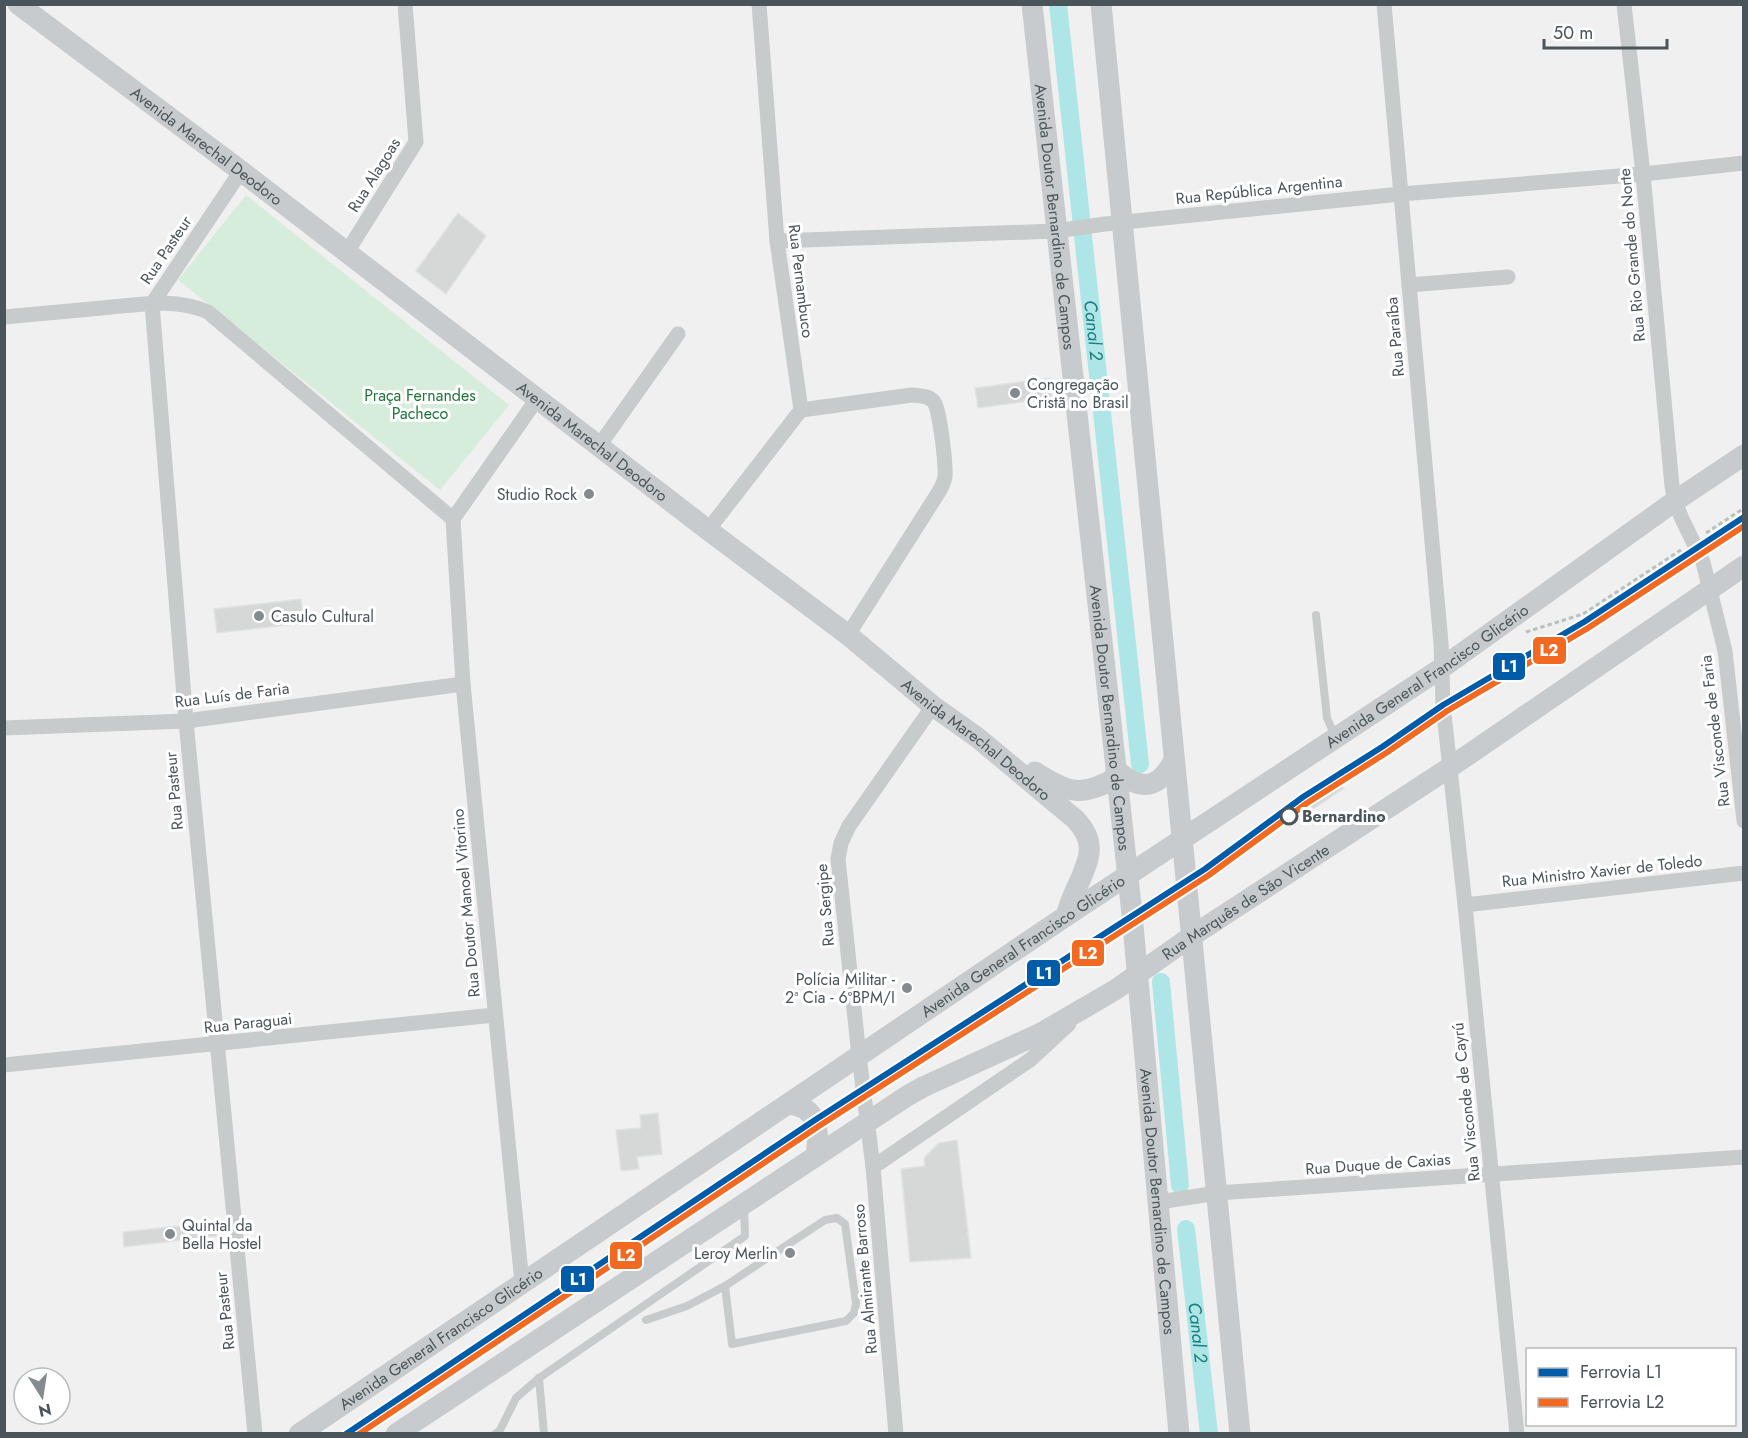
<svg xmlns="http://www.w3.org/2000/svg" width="1748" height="1438" viewBox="0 0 1748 1438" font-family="Jost,sans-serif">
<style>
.green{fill:#d6eddb}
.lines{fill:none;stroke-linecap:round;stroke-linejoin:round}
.canal{stroke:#aee6e7;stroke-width:18}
.building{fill:#d6d8d8;stroke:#e1e2e3;stroke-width:1.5}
.path{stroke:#b8c2bd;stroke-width:3;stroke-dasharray:4.5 3;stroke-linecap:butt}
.lane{stroke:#c8cbcb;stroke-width:8}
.street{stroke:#c8cbcb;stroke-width:15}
.secondary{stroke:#c8cbcd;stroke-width:21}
.rail-1-casing{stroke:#fff;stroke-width:10}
.rail-2-casing{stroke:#fff;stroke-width:10}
.rail-1{stroke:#005ca9;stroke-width:6}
.rail-2{stroke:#f26a21;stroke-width:6}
.poi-dot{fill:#838b8e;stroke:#fff;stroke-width:2}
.stop-dot{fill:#fff;stroke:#49555a;stroke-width:3}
.labels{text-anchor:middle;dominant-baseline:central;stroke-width:6;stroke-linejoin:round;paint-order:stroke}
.street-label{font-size:16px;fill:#49555a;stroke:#fff}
.poi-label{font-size:16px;fill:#49555a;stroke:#fff;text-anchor:start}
.park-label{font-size:16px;fill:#20753b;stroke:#fff}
.stop-label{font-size:16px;font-weight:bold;fill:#49555a;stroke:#fff;text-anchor:start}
.water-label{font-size:18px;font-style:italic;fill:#187e80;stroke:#fff}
.line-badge{stroke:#fff;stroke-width:2}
.badge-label{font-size:16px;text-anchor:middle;font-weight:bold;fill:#fff}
</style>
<rect width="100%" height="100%" fill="#f0f0f0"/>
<polygon class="green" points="246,195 509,405 440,490 178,280"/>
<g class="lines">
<g class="canal">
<path id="s1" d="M1058,4L1140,764"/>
<polyline points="1161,982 1180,1185"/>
<path id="s2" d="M1186,1229L1209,1434"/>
</g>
</g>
<g class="building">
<polygon points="458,213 486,236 446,294 416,271"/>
<polygon points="1050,378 1052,398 978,408 975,388"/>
<polygon points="301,599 304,623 217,633 214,609"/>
<polygon points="1336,778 1344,788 1313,809 1306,800"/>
<polygon points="658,1113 662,1154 637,1157 639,1169 621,1171 616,1130 641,1128 640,1115"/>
<polygon points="957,1140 971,1258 910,1262 901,1169 925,1166 924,1158 939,1143"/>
<polygon points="216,1222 217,1236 124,1247 123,1232"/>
</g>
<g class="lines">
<g class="path">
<polyline points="1706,533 1744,508"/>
<polyline points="1526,632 1583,614 1681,550"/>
</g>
<g class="lane">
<polyline points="1316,615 1327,718 1335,736"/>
<polyline points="646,1320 687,1306 725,1286 825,1220 837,1218 845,1224 856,1303 854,1313 846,1321 732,1344 725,1286"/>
<polyline points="539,1378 544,1434"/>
<polyline points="495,1434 500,1430 516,1398 539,1378 745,1236 744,1206"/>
</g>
<g class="street">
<polyline points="1384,4 1441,643 1443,705 1465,905 1517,1434"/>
<polyline points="1624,4 1643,174 1672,486 1675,501 1682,519 1703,562 1725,651 1744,821"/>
<polyline points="241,171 152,304 186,721 255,1434"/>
<polyline points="777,241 1056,231 1105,224 1401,194 1643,174 1744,163"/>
<polyline points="347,252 416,142 405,4"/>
<polyline points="1409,285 1508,277"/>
<path d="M4,317C37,314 70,311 102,308C137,305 175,297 208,312L453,519L537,399"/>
<path d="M801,410L912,395C920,396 928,395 934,402C940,411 946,465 945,477C944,482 942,486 940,490L848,635"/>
<polyline points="599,446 678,334"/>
<polyline points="453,519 463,684 522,1283"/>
<polyline points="708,530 801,410 777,241 759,4"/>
<polyline points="4,728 186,721 463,684"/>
<polyline points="1465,905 1744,873"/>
<polyline points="4,1065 495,1015"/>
<polyline points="873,1167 1030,1060 1069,1024"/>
<polyline points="1159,1202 1217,1193 1744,1157"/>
<polyline points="896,1434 873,1167 859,1056 838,859 841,843 849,826 933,706"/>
</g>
<g class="secondary">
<path id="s3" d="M18,4L241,171L708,530L848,635L933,706L978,738L1075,819C1098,843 1089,859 1078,885C1073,895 1069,906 1066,916"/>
<path id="s4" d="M1032,4L1132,914L1179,1434"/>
<polyline points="1101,4 1240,1434"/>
<path d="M1116,770C1141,792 1159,789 1174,760"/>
<path d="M1035,772C1068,793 1082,798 1117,777"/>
<path d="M788,1104C818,1106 820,1131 816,1155"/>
<path id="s5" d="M299,1434L1066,916L1443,667L1675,501L1744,455"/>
<path id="s6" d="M396,1434L907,1096L923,1087L1041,1033L1115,990L1192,936L1449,768L1744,566"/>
</g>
<defs>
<polyline id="rail-1" points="346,1434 815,1120 1205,869 1303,797 1382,747 1443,705 1584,622 1744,517"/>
<polyline id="rail-2" points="359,1434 819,1126 1209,875 1307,803 1386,753 1447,711 1588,628 1744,526"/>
</defs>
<use href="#rail-1" class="rail-1-casing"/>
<use href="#rail-2" class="rail-2-casing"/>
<use href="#rail-1" class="rail-1"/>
<use href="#rail-2" class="rail-2"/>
</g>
<g class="poi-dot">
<circle cx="1015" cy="393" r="6"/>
<circle cx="589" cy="494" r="6"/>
<circle cx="259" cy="616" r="6"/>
<circle cx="907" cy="988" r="6"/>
<circle cx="170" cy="1234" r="6"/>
<circle cx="790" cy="1253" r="6"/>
</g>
<circle class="stop-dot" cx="1289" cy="816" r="8"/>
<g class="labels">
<g class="street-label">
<text stroke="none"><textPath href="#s3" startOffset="236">Avenida Marechal Deodoro</textPath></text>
<text transform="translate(374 175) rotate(-58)">Rua Alagoas</text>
<text transform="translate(1259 190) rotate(-6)">Rua República Argentina</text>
<text stroke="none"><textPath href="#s4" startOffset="214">Avenida Doutor Bernardino de Campos</textPath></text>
<text transform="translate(166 250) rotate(-56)">Rua Pasteur</text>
<text transform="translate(1632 255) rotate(-95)">Rua Rio Grande do Norte</text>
<text transform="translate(801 281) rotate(83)">Rua Pernambuco</text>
<text transform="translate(1395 337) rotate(-95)">Rua Paraíba</text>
<text stroke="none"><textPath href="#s3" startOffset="722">Avenida Marechal Deodoro</textPath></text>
<text stroke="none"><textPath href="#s5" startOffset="1359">Avenida General Francisco Glicério</textPath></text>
<text transform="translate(232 695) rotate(-7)">Rua Luís de Faria</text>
<text stroke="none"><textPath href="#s4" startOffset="718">Avenida Doutor Bernardino de Campos</textPath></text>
<text transform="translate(1715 731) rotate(-97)">Rua Visconde de Faria</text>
<text stroke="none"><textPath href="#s3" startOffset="1208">Avenida Marechal Deodoro</textPath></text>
<text transform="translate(174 791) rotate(-95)">Rua Pasteur</text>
<text transform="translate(1602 871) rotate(-6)">Rua Ministro Xavier de Toledo</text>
<text stroke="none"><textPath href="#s6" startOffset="1004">Rua Marquês de São Vicente</textPath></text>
<text transform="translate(466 903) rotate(-95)">Rua Doutor Manoel Vitorino</text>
<text transform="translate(825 905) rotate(-95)">Rua Sergipe</text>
<text stroke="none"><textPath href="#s5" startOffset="873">Avenida General Francisco Glicério</textPath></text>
<text transform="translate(248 1023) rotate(-6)">Rua Paraguai</text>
<text transform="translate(1466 1102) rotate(-96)">Rua Visconde de Cayrú</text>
<text transform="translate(1378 1164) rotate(-4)">Rua Duque de Caxias</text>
<text stroke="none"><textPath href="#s4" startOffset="1204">Avenida Doutor Bernardino de Campos</textPath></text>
<text transform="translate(865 1279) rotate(-95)">Rua Almirante Barroso</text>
<text transform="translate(225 1311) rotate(-96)">Rua Pasteur</text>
<text stroke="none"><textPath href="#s5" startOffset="171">Avenida General Francisco Glicério</textPath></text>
</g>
<g class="poi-label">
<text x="1027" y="384">Congregação<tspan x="1027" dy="18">Cristã no Brasil</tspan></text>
<text x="577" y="494" text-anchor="end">Studio Rock</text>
<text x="271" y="616">Casulo Cultural</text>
<text x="895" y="979" text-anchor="end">Polícia Militar -<tspan x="895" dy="18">2ª Cia - 6ºBPM/I</tspan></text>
<text x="182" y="1225">Quintal da<tspan x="182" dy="18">Bella Hostel</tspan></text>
<text x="778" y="1253" text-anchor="end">Leroy Merlin</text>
</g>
<g class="park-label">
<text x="420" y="395">Praça Fernandes<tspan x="420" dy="18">Pacheco</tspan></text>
</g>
<g class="stop-label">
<text x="1302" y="816">Bernardino</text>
</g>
<g class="water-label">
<text stroke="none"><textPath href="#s1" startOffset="328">Canal 2</textPath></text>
<text stroke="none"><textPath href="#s2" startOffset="104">Canal 2</textPath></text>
</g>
</g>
<g class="line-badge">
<rect x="1532" y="636" width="35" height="29" rx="6" fill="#f26a21"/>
<rect x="1492" y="652" width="34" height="29" rx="6" fill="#005ca9"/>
<rect x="1071" y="939" width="34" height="28" rx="6" fill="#f26a21"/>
<rect x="1026" y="959" width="35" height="28" rx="6" fill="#005ca9"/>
<rect x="609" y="1241" width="34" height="29" rx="6" fill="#f26a21"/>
<rect x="560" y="1265" width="35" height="28" rx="6" fill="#005ca9"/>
</g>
<g class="badge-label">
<text x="1549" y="656">L2</text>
<text x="1509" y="672">L1</text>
<text x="1088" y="959">L2</text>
<text x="1044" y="979">L1</text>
<text x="626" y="1261">L2</text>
<text x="578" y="1285">L1</text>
</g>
<rect width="1748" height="1438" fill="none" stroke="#49555a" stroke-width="12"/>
<rect x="1526" y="1348" width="210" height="78" fill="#ffffff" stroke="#b6bbbd" stroke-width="1.5"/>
<rect x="1538" y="1368" width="30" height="9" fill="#005ca9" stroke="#b6bbbd" stroke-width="1.5"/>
<text x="1580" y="1378" font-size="18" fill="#49555a">Ferrovia L1</text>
<rect x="1538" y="1398" width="30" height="9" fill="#f26a21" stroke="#b6bbbd" stroke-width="1.5"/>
<text x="1580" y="1408" font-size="18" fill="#49555a">Ferrovia L2</text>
<g transform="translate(42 1396) rotate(168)"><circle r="28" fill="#ffffff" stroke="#b6bbbd" stroke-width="1.5"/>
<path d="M0-4.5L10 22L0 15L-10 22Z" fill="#838b8e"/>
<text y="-9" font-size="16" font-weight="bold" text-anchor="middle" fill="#49555a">N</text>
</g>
<path d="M1544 39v9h123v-9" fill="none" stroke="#49555a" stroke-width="3"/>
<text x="1553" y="39" font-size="18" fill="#49555a" stroke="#ffffff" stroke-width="4.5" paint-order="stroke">50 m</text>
</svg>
